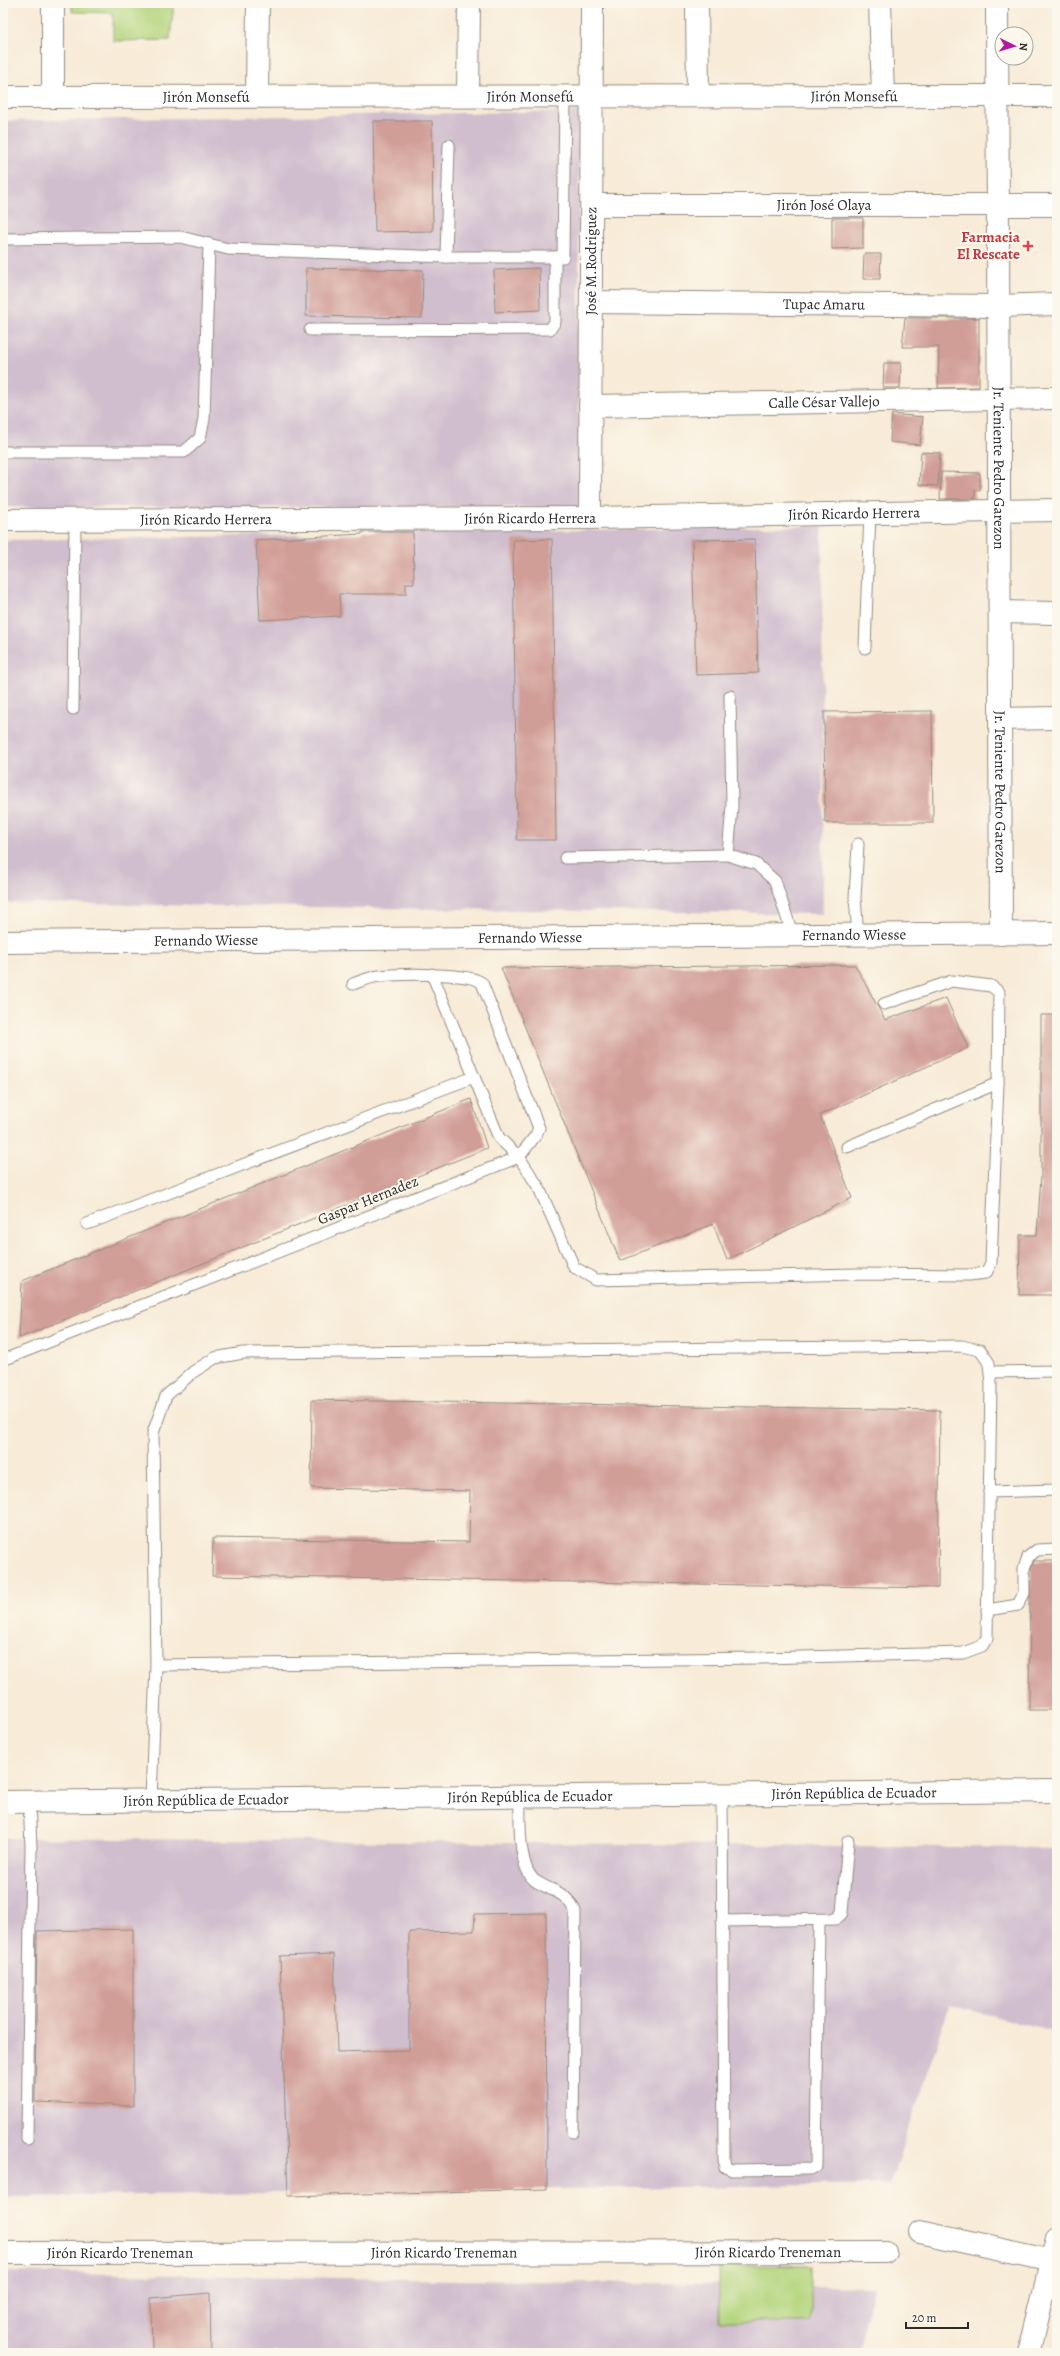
<svg xmlns="http://www.w3.org/2000/svg" width="1060" height="2356" viewBox="0 0 1060 2356" font-family="Alegreya,serif">
<style>
.industrial{fill:#d0bdcd}
.green{fill:#b4d57d;stroke:#708054}
.building{fill:#d19e97}
.lines{fill:none;stroke-linecap:round;stroke-linejoin:round}
.service-casing{stroke:#928b81;stroke-width:13}
.minor-casing{stroke:#928b81;stroke-width:24}
.tertiary-casing{stroke:#928b81;stroke-width:24}
.service{stroke:#fff;stroke-width:11}
.minor{stroke:#fff;stroke-width:22}
.tertiary{stroke:#fff;stroke-width:22}
.health-dot{fill:#e0444e;stroke:#fbf7ec;stroke-width:1.5}
.labels{text-anchor:middle;dominant-baseline:central;stroke-width:4;stroke-linejoin:round;paint-order:stroke}
.street-label{font-size:15px;fill:#2b2b2b;stroke:#fbf7ec}
.health-label{font-size:15px;font-weight:bold;fill:#be3a42;stroke:#fbf7ec;text-anchor:end}
</style>
<rect width="100%" height="100%" fill="#fbf7ec"/>
<filter id="ink" filterUnits="userSpaceOnUse"><feTurbulence type="fractalNoise" baseFrequency=".025" numOctaves="2"/><feDisplacementMap in="SourceGraphic" scale="8" xChannelSelector="R" yChannelSelector="G"/><feConvolveMatrix kernelMatrix="1 2 1 2 8 2 1 2 1" color-interpolation-filters="sRGB"/></filter>
<filter id="wash" filterUnits="userSpaceOnUse"><feTurbulence type="fractalNoise" baseFrequency=".012" numOctaves="4" result="noise"/><feDisplacementMap in="SourceGraphic" scale="16" xChannelSelector="R" yChannelSelector="G"/><feGaussianBlur stdDeviation="0.9" result="paint"/><feColorMatrix in="noise" values="0 0 0 0 0 0 0 0 0 0 0 0 0 0 0 0 0 1.4 0 .05"/><feComposite in="paint" operator="in"/></filter>
<g filter="url(#wash)">
<rect width="100%" height="100%" fill="#f8ebd7"/>
<g class="industrial">
<polygon points="579,111 579,507 3,507 3,121"/>
<polygon points="822,526 823,914 3,903 3,675 6,540"/>
<polygon points="3,1838 1057,1848 1057,2032 950,2005 890,2184 3,2197"/>
<polygon points="3,2272 874,2287 858,2353 3,2353"/>
</g>
<g class="green">
<polygon points="72,3 174,3 170,40 113,41 113,13 72,12"/>
<polygon points="719,2265 811,2266 811,2322 719,2322"/>
</g>
<g id="blocks">
<g class="building">
<polygon points="373,121 432,121 433,231 375,232"/>
<polygon points="832,218 863,218 863,248 832,249"/>
<polygon points="864,254 881,254 880,279 863,279"/>
<polygon points="306,268 423,270 422,318 306,316"/>
<polygon points="539,268 540,310 495,312 494,270"/>
<polygon points="905,318 979,318 979,387 938,388 939,347 902,347"/>
<polygon points="884,363 901,363 900,388 883,388"/>
<polygon points="892,414 923,417 920,445 890,442"/>
<polygon points="921,452 940,453 938,486 919,485"/>
<polygon points="941,472 980,473 980,490 975,490 975,499 940,499"/>
<polygon points="362,532 413,532 414,583 406,583 406,594 339,594 340,616 260,620 256,540 362,534"/>
<polygon points="552,539 556,840 517,840 513,540"/>
<polygon points="755,539 758,673 696,675 692,540"/>
<polygon points="932,711 933,823 825,823 824,712"/>
<polygon points="855,965 885,1020 946,998 968,1048 820,1115 852,1198 727,1260 713,1224 620,1261 501,968"/>
<polygon points="1041,1015 1057,1015 1057,1295 1019,1295 1020,1235 1037,1235 1041,1176"/>
<polygon points="471,1099 487,1148 19,1338 22,1281"/>
<polygon points="312,1400 940,1410 938,1588 212,1576 213,1538 469,1542 470,1491 311,1488"/>
<polygon points="1034,1561 1057,1561 1057,1710 1029,1710 1030,1597 1031,1569"/>
<polygon points="546,1913 547,2189 288,2196 280,1956 334,1954 337,2052 409,2050 409,1932 474,1931 475,1914"/>
<polygon points="133,1929 133,2106 35,2102 37,1931"/>
<polygon points="210,2293 211,2353 152,2353 151,2298"/>
</g>
</g>
</g>
<g filter="url(#ink)">
<use href="#blocks" fill-opacity="0" stroke="#928b81" stroke-width="1"/>
<g class="lines">
<defs>
<g id="service">
<polyline points="3,239 181,237 228,249 446,257 563,257 565,96"/>
<polyline points="446,257 449,145"/>
<polyline points="310,330 550,329 555,322 555,257"/>
<polyline points="3,452 184,452 200,438 204,419 209,244"/>
<polyline points="865,648 870,512"/>
<polyline points="730,696 732,806 728,855 756,864 775,881 793,936"/>
<polyline points="73,709 75,520"/>
<polyline points="565,858 728,855"/>
<polyline points="858,935 855,898 858,844"/>
<polyline points="432,974 499,1138 519,1157 539,1188 574,1267 596,1280 857,1274 969,1275 986,1273 991,1263 998,1083 999,992 991,986 952,981 884,1004"/>
<polyline points="847,1147 998,1083"/>
<polyline points="87,1224 474,1077"/>
<path d="M3,1360L519,1157L536,1135L539,1128L482,983C471,972 397,974 379,976C370,977 361,981 353,984"/>
<polyline points="990,1372 1057,1371"/>
<polyline points="989,1492 1057,1490"/>
<polyline points="987,1610 1018,1605 1024,1593 1024,1568 1028,1557 1037,1550 1057,1549"/>
<polyline points="722,1794 724,2159 725,2167 732,2170 811,2169 816,2166 819,1921"/>
<path d="M520,1797C520,1818 517,1870 537,1882C555,1893 564,1890 575,1911L573,2132"/>
<polyline points="151,1800 156,1665 153,1433 166,1396 193,1372 215,1358 243,1353 961,1346 980,1350 989,1363 991,1384 987,1638 982,1646 963,1653 761,1658 156,1665"/>
<polyline points="722,1921 836,1919 842,1913 848,1841"/>
<polyline points="27,2139 31,1846 29,1802"/>
</g>
<g id="minor">
<polyline points="697,3 698,96"/>
<polyline points="880,3 883,96"/>
<path id="s1" d="M997,3L1001,934"/>
<polyline points="257,96 258,3"/>
<polyline points="468,96 469,3"/>
<path id="s2" d="M3,97L1057,96"/>
<polyline points="53,97 53,3"/>
<path id="s3" d="M592,205H1057"/>
<path id="s4" d="M591,302L998,306L1057,304"/>
<path id="s5" d="M590,406L1057,398"/>
<path id="s6" d="M590,518L592,3"/>
<path id="s7" d="M3,520L590,518L1057,510"/>
<polyline points="1000,612 1057,613"/>
<polyline points="1000,719 1057,718"/>
<path id="s8" d="M3,942L1057,933"/>
<polyline points="920,2232 1052,2261"/>
<path id="s9" d="M3,2253L885,2252"/>
<polyline points="1029,2353 1057,2238"/>
</g>
<g id="tertiary">
<path id="s10" d="M3,1802L1057,1791"/>
</g>
</defs>
<use href="#service" class="service-casing"/>
<use href="#minor" class="minor-casing"/>
<use href="#tertiary" class="tertiary-casing"/>
<use href="#service" class="service"/>
<use href="#minor" class="minor"/>
<use href="#tertiary" class="tertiary"/>
</g>
</g>
<path class="health-dot" d="M1026 240h4v4h4v4h-4v4h-4v-4h-4v-4h4z"/>
<g class="labels">
<g class="street-label">
<text stroke="none"><textPath href="#s2" startOffset="527">Jirón Monsefú</textPath></text>
<text stroke="none"><textPath href="#s2" startOffset="851">Jirón Monsefú</textPath></text>
<text stroke="none"><textPath href="#s2" startOffset="203">Jirón Monsefú</textPath></text>
<text stroke="none"><textPath href="#s3" startOffset="232">Jirón José Olaya</textPath></text>
<text stroke="none"><textPath href="#s6" startOffset="257">José M.Rodriguez</textPath></text>
<text stroke="none"><textPath href="#s4" startOffset="233">Tupac Amaru</textPath></text>
<text stroke="none"><textPath href="#s5" startOffset="234">Calle César Vallejo</textPath></text>
<text stroke="none"><textPath href="#s1" startOffset="465">Jr. Teniente Pedro Garezon</textPath></text>
<text stroke="none"><textPath href="#s7" startOffset="851">Jirón Ricardo Herrera</textPath></text>
<text stroke="none"><textPath href="#s7" startOffset="527">Jirón Ricardo Herrera</textPath></text>
<text stroke="none"><textPath href="#s7" startOffset="203">Jirón Ricardo Herrera</textPath></text>
<text stroke="none"><textPath href="#s1" startOffset="789">Jr. Teniente Pedro Garezon</textPath></text>
<text stroke="none"><textPath href="#s8" startOffset="851">Fernando Wiesse</textPath></text>
<text stroke="none"><textPath href="#s8" startOffset="527">Fernando Wiesse</textPath></text>
<text stroke="none"><textPath href="#s8" startOffset="203">Fernando Wiesse</textPath></text>
<text transform="translate(368 1200) rotate(-22)">Gaspar Hernadez</text>
<text stroke="none"><textPath href="#s10" startOffset="851">Jirón República de Ecuador</textPath></text>
<text stroke="none"><textPath href="#s10" startOffset="527">Jirón República de Ecuador</textPath></text>
<text stroke="none"><textPath href="#s10" startOffset="203">Jirón República de Ecuador</textPath></text>
<text stroke="none"><textPath href="#s9" startOffset="441">Jirón Ricardo Treneman</textPath></text>
<text stroke="none"><textPath href="#s9" startOffset="765">Jirón Ricardo Treneman</textPath></text>
<text stroke="none"><textPath href="#s9" startOffset="117">Jirón Ricardo Treneman</textPath></text>
</g>
<g class="health-label">
<text x="1020" y="237">Farmacia<tspan x="1020" dy="17">El Rescate</tspan></text>
</g>
</g>
<rect width="1060" height="2356" fill="none" stroke="#fbf7ec" stroke-width="16"/>
<g transform="translate(1014 46) rotate(95)"><circle r="19" fill="#fbf7ec" stroke="#a8a59f"/>
<path d="M0-3L7 15L0 10L-7 15Z" fill="#b5179e"/>
<text y="-6" font-size="11" font-weight="bold" text-anchor="middle" fill="#2b2b2b">N</text>
</g>
<path d="M906 2322v6h62v-6" fill="none" stroke="#2b2b2b" stroke-width="2"/>
<text x="912" y="2322" font-size="12" fill="#2b2b2b" stroke="#fbf7ec" stroke-width="3" paint-order="stroke">20 m</text>
</svg>
